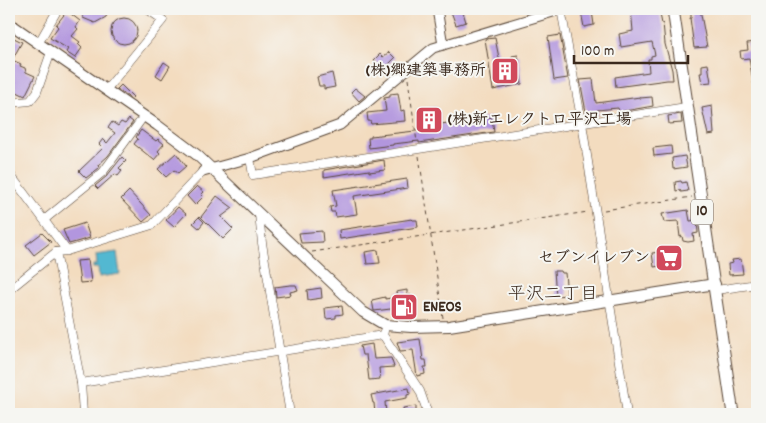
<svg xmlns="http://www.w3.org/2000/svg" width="766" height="423" viewBox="0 0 766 423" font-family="Dekko,'Klee One',sans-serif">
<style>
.water{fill:#53b8d1;stroke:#477178}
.building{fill:#b296de}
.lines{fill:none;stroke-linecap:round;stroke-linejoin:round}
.minor-casing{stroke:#574536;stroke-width:9}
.tertiary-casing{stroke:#574536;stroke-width:11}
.secondary-casing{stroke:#574536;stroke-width:12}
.primary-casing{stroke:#574536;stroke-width:13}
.path{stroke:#574536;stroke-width:1;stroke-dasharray:4 4;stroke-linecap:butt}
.minor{stroke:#fff;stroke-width:8}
.tertiary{stroke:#fff;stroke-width:9}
.secondary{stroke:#fff;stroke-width:10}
.primary{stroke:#fff;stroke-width:11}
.labels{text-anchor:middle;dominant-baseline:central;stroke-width:4;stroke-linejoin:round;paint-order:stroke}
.shield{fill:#f6f6f2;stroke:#73675e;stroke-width:1}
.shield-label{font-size:15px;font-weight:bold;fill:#3b2a1e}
.poi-label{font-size:16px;font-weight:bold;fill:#3b2a1e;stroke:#f6f6f2;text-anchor:end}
.neighbourhood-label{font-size:18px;fill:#3b2a1e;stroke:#f6f6f2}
</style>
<rect width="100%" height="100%" fill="#f6f6f2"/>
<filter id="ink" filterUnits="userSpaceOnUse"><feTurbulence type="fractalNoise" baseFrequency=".02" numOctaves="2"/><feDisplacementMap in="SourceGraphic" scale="10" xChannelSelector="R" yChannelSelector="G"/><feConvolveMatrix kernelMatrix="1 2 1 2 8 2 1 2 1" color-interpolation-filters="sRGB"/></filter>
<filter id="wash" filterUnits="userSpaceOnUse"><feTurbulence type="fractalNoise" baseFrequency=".0096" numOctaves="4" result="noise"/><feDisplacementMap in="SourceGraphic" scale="20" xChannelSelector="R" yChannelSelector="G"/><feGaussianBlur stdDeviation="1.12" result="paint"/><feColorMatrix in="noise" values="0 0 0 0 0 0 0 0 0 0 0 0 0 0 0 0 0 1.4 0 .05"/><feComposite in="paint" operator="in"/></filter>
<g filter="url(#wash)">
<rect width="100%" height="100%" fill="#f3dcbf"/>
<polygon class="water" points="117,252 120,274 99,277 98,268 93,268 93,265 97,265 96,255"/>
<g id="blocks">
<g class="building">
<polygon points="82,9 109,9 106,17 95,23 83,18"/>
<polygon points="450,9 462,9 466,22 456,25"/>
<polygon points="631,9 659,9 662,24 663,23 665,44 672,70 673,80 667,80 616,87 615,77 649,72 648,59 651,59 651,56 655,55 652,42 621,47 619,34 633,31"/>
<polygon points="691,9 700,9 707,47 694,48 690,18 691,18"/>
<polygon points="67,11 80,21 76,27 78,29 72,36 80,42 78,44 82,48 75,58 66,52 68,49 50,38 58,27 56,25"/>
<polygon points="592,11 594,25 584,27 581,12"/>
<circle cx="124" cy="31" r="13"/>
<polygon points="560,35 568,78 554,80 548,37"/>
<polygon points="14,38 22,42 12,60 21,64 20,66 25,68 26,72 35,76 25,96 9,88 9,47"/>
<polygon points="495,38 500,63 512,61 512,56 518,55 522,84 493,90 485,39"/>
<polygon points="757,42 757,86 754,87 749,58 741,59 740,51 748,50 747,43"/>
<polygon points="389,52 395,58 383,70 374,60 380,54 383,57"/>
<polygon points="164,62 170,66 162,79 156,75"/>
<polygon points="708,64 711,82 702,83 700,73 702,73 702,65"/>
<polygon points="332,73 335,87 324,89 324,86 319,86 317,77"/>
<polygon points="593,79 596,103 640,97 640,98 652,97 653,106 619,112 618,108 597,110 598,115 587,117 580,80"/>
<polygon points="121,85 133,97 131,99 117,89"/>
<polygon points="355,88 365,96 359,101 351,92"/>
<polygon points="398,93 401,111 404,110 405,121 371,124 370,121 368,121 367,113 386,111 384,98 390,97 390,94"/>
<polygon points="712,106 714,134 708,135 702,108"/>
<polygon points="436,107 437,110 439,110 441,124 489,117 492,118 494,132 419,143 419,141 393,144 393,145 369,148 368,138 371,138 371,136 433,129 432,119 419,120 418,109"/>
<polygon points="681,114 682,123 669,124 668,116"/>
<polygon points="129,119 133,122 108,156 98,165 99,168 86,178 79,171 103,148 99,144 103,139 107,143 115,133 108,128 112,122 118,126 121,122 125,124"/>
<polygon points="141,130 156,141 158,139 164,144 158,151 160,153 154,160 134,144 138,139 136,137"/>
<polygon points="671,146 672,154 654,156 653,148"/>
<polygon points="176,153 186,166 178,173 174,170 166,177 158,169"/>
<polygon points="685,156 687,167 673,169 672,158"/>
<polygon points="122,157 126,161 119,168 122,171 118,176 115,174 98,189 95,186 107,176"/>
<polygon points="384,160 385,170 369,172 369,170 324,177 324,170"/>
<polygon points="407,179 408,188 354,196 357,214 336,217 335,212 331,212 330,207 336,206 333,190"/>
<polygon points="681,181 682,183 686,182 688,191 681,192 680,190 676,191 675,182"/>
<polygon points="197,186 204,192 201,195 203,197 195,205 187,196"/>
<polygon points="129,191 151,215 143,222 121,199"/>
<polygon points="217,196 233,208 221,217 233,229 223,239 201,217"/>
<polygon points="178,207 186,214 174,227 166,220"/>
<polygon points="688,210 690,221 697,220 698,233 693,234 694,241 688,242 683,241 682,236 680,237 678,221 664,222 662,214"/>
<polygon points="199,217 204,222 199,228 193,223"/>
<polygon points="412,219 413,220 417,220 418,227 340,239 339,230"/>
<polygon points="85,223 90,238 69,244 63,230"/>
<polygon points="322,231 323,242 301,243 299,233"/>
<polygon points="42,233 51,242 34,255 26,245"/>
<polygon points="378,250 380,263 367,264 365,252"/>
<polygon points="676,250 678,263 654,267 652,253"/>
<polygon points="741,259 743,274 729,275 728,264 733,263 732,260"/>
<polygon points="88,260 91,282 80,283 77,261"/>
<polygon points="554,271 561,271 562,273 565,273 567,295 556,296"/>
<polygon points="290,285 296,285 298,290 290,292 291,295 276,297 275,287"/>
<polygon points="321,288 322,298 308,300 307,290"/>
<polygon points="407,290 407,295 411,295 413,317 400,319 399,308 374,311 372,300 385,297 385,299 397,297 396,292"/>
<polygon points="342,306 343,314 336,315 336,318 326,319 325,308"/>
<polygon points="420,339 423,360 426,360 427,367 424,367 425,374 417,376 413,350 400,351 397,342"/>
<polygon points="372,344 374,359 391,358 394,367 379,368 380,379 369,380 366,355 362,355 360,346"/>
<polygon points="409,388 410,394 407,395 407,398 385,402 386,414 375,414 374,403 373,403 371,395"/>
<polygon points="416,406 416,414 404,414 403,408"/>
</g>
</g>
</g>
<g filter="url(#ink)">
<use href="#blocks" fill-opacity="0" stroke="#574536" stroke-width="1"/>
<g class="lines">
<defs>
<g id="minor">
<polyline points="561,9 582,123 627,414"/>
<polyline points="38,44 58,9"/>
<polyline points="106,90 163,20 147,9"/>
<polyline points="9,103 30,101 37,92 51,52"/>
<polyline points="250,158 253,175 686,107"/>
<polyline points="9,173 67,251"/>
<polyline points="259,214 262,243 290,414"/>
<polyline points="44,220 103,172 144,116"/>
<polyline points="56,252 81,383 83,414"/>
<polyline points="9,290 56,252 67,251 152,225 203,171"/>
<polyline points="716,290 757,284"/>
<polyline points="384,331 383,335 420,391 428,414"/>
<polyline points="81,383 383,335"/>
</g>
<g id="tertiary">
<polyline points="437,9 443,45"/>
<polyline points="203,171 250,158 340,125 433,48 563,9"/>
</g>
<polyline id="secondary" points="9,23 157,125 197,155 363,312 385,325 411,327 449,326 715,284"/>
<path id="primary" d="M673,9C692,144 714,279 733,414"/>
</defs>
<use href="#minor" class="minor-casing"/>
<use href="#tertiary" class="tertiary-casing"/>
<use href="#secondary" class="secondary-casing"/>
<use href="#primary" class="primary-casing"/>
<g class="path">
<polyline points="408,79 417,142"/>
<polyline points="419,156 443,318"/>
<polyline points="604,210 692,197"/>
<polyline points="312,252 588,212"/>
</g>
<use href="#minor" class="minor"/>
<use href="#tertiary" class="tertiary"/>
<use href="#secondary" class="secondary"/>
<use href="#primary" class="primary"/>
</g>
</g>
<defs>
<symbol id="building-square" viewBox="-11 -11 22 22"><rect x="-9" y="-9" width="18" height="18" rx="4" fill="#d1495b" stroke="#f6f6f2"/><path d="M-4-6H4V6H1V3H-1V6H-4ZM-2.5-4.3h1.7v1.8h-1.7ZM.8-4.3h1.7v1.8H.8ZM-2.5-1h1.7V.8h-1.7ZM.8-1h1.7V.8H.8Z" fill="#fff"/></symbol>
<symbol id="supermarket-square" viewBox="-11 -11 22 22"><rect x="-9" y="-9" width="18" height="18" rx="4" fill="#d1495b" stroke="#f6f6f2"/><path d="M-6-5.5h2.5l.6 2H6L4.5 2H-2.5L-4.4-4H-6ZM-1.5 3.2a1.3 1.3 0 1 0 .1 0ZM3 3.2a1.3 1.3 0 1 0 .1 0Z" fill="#fff"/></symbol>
<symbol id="fuel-square" viewBox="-11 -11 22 22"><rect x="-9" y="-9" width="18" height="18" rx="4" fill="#d1495b" stroke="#f6f6f2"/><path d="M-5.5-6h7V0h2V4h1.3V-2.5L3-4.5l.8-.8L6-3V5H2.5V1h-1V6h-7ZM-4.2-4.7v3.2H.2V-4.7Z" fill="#fff"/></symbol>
</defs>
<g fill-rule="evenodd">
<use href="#building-square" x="489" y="55" width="32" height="32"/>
<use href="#building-square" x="413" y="104" width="32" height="32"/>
<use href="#supermarket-square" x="653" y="242" width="32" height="32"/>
<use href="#fuel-square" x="388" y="291" width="32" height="32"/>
</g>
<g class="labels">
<rect class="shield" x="691" y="199.5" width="22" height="25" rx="4"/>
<g class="shield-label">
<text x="702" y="212">10</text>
</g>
<g class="poi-label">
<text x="486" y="71">(株)郷建築事務所</text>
<text x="448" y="120" text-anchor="start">(株)新エレクトロ平沢工場</text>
<text x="650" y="258">セブンイレブン</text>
<text x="423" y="307" text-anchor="start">ENEOS</text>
</g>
<g class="neighbourhood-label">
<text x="553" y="295">平沢二丁目</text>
</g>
</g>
<rect width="766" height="423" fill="none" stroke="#f6f6f2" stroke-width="30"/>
<path d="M574 55v8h114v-8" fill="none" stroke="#3b2a1e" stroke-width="2.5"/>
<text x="581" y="55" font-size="15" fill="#3b2a1e" stroke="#f6f6f2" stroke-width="4" paint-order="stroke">100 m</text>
</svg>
